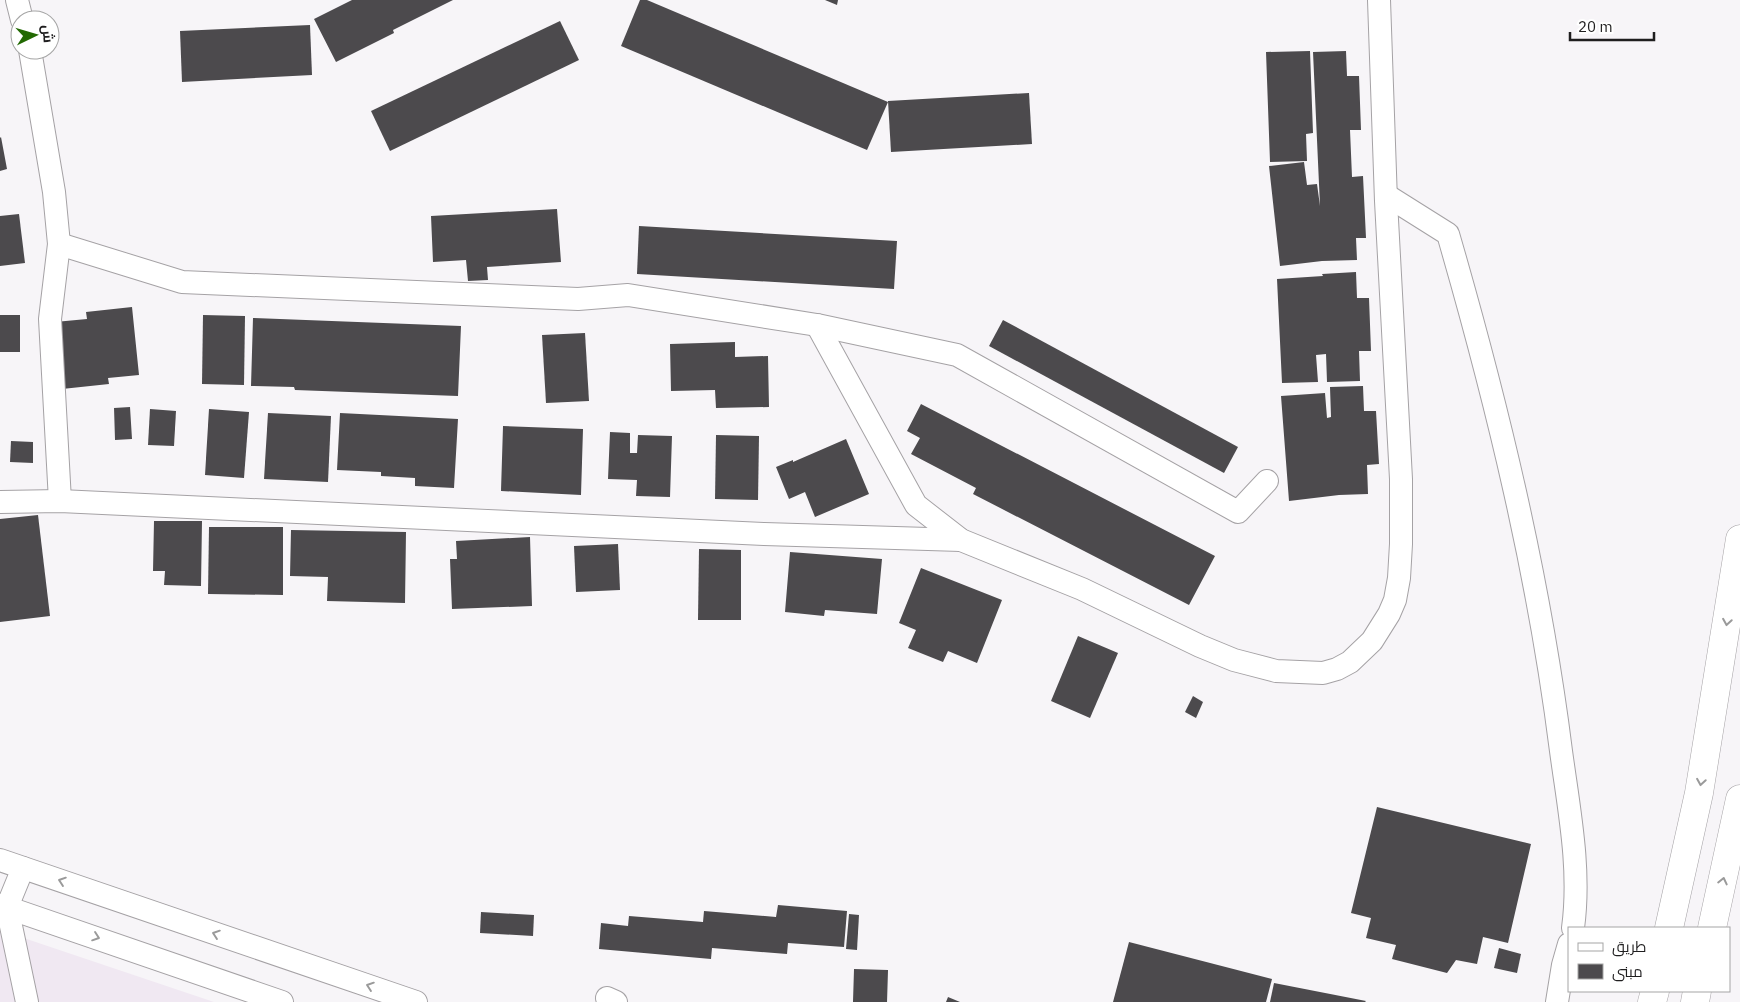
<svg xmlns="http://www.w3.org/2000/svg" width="1740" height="1002" viewBox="0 0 1740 1002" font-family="'IBM Plex Sans',Cairo,sans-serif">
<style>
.built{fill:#f0e8f2}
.building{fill:#4c4a4d}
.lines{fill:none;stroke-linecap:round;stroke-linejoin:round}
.minor-casing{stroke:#a5a2a5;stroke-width:24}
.trunk-casing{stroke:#a5a2a5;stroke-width:29}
.minor{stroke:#fff;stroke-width:22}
.trunk{stroke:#fff;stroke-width:28}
.oneway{stroke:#9a9a9a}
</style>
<rect width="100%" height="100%" fill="#f7f5f8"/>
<polygon class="built" points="0,930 214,1002 0,1002"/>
<g class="building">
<polygon points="352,0 453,0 393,30 394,33 336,62 314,19"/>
<polygon points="640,0 647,0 888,102 867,150 621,46"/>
<polygon points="825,0 838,0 837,5"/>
<polygon points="560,21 579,60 390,151 371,111"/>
<polygon points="310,25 312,75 182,82 180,31"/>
<polygon points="1310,51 1313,133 1306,134 1307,161 1270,162 1266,52"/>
<polygon points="1346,51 1347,76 1359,76 1361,130 1350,130 1352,177 1363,176 1366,238 1356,238 1357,260 1322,261 1280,266 1269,166 1304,162 1307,185 1317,184 1320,206 1313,52"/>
<polygon points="1029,93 1032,144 891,152 888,101"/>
<polygon points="1,137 7,169 0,171 0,138"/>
<polygon points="557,209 561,262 487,267 488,280 468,281 466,260 433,262 431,216"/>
<polygon points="19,214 25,263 0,266 0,216"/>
<polygon points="639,226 897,241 894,289 637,274"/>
<polygon points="1356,272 1357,298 1369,298 1371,351 1359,351 1360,381 1327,382 1326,354 1316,355 1318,382 1282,383 1277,279 1323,276 1322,274"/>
<polygon points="132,307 139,375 108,378 109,384 62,389 55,322 87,319 86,312"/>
<rect x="0" y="315" width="20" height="37"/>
<polygon points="203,315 245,316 244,385 202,384"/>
<polygon points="253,318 461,326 458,396 295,390 294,387 251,386"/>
<polygon points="1003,320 1238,447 1224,473 989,346"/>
<polygon points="585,333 589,401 546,403 542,335"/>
<polygon points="735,342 735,357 768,356 769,407 716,408 715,390 671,391 670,344"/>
<polygon points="1363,386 1364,411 1376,411 1379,464 1367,465 1368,494 1339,495 1289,501 1281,396 1325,393 1327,418 1331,417 1330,387"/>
<polygon points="921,404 1215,556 1189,605 973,494 976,488 911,454 920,438 907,431"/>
<polygon points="130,407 132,439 115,440 114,408"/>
<polygon points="150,409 176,411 174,446 148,445"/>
<polygon points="209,409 249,412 244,478 205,475"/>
<polygon points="268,413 331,416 328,482 264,479"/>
<polygon points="340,413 458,419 454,488 415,486 415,478 381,476 381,472 337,470"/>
<polygon points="503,426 583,429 581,495 501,491"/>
<polygon points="610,432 630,433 630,453 637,453 638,435 672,436 670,497 636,496 637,480 608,479"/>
<polygon points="716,435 759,436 758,500 715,499"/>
<polygon points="846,439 869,494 815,517 805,492 789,499 776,467 793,460 793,462"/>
<polygon points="11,441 33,442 33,463 10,462"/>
<polygon points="38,515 50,616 0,622 0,519"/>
<polygon points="154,521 202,521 201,586 164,585 165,571 153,571"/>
<polygon points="209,527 283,527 283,595 208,594"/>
<polygon points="291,530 406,532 405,603 327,601 328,577 290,576"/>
<polygon points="530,537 532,606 452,609 450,559 457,559 456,541"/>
<polygon points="618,544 620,590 576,592 574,546"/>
<polygon points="699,549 741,550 741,620 698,620"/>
<polygon points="790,552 882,559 877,614 825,610 824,616 785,612"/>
<polygon points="921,568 1002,600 977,663 948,651 943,662 908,648 916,630 899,623"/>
<polygon points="1078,636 1118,653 1090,718 1051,701"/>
<polygon points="1193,696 1203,702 1196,718 1185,712"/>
<polygon points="1377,807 1531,844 1508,943 1483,937 1477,964 1456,960 1447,973 1392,959 1396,945 1366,938 1371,918 1351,913"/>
<polygon points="778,905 847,911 844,947 788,943 787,954 712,948 711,959 599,949 601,923 628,926 629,916 703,922 704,911 776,917"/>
<polygon points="481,912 534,915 533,936 480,933"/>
<polygon points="849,914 859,915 857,950 846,949"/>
<polygon points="1129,942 1272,979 1266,1002 1113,1002"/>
<polygon points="1499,948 1521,954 1517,973 1494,968"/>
<polygon points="854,969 888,970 887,1002 853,1002"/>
<polygon points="1274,983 1366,1001 1365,1002 1270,1002"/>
<polygon points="948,997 960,1002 946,1002"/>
</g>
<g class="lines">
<defs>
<g id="minor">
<polyline points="17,0 22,20"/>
<polyline points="30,50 54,192 59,244 50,319 60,501"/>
<path d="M1386,195L1448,234C1497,403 1539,576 1561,751C1569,810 1581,869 1573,928"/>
<polyline points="59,244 182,282 578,299 628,295 817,325 957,355 1238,512 1267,481"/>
<polyline points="817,325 916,505 961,540 1082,589 1200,646 1234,660 1276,671 1323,673 1337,669 1350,662 1372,641 1389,614 1395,600 1399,578 1401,544 1401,479 1386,201 1379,0"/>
<polyline points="0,502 60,501 764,534 961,540"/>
<polyline points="0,860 416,1002"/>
<polyline points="23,868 7,907 27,1002"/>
<polyline points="0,905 282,1002"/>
<polyline points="607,998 616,1002"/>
<polyline points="1557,1002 1563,965 1569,944"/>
</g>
<g id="trunk">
<polyline points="1669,928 1699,793 1740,539"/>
<polyline points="1712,928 1740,799"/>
<polyline points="1652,1002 1655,991"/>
<polyline points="1695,1002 1697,991"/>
</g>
</defs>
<use href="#minor" class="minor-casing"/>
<use href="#trunk" class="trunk-casing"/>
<use href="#minor" class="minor"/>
<use href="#trunk" class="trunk"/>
</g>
<defs><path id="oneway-chevron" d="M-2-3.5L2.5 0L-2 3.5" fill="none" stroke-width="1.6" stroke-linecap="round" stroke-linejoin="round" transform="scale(1.25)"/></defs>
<g class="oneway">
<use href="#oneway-chevron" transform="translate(1727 622) rotate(99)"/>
<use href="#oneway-chevron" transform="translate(1701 782) rotate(99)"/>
<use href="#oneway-chevron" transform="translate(62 881) rotate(-161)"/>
<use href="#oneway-chevron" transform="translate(1723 881) rotate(-77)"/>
<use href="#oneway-chevron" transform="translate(216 934) rotate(-161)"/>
<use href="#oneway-chevron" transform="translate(96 937) rotate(19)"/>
<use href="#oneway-chevron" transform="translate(370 986) rotate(-161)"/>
</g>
<rect x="1568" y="927" width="162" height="65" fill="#ffffff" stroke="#a5a5a5"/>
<rect x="1578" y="943" width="25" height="8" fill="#ffffff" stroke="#a5a5a5"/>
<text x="1612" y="952" font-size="15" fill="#1f1e1f">طريق</text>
<rect x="1578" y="964" width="25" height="15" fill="#4c4a4d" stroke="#a5a5a5"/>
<text x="1612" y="977" font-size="15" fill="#1f1e1f">مبنى</text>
<g transform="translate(35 35) rotate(85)"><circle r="24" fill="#ffffff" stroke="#a5a5a5"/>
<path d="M0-4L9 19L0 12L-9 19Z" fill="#226902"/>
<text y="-8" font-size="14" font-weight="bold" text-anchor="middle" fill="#1f1e1f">ش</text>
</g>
<path d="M1570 32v8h84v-8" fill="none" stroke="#1f1e1f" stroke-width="2.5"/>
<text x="1578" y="32" font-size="15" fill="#1f1e1f" stroke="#ffffff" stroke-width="4" paint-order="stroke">20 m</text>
</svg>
